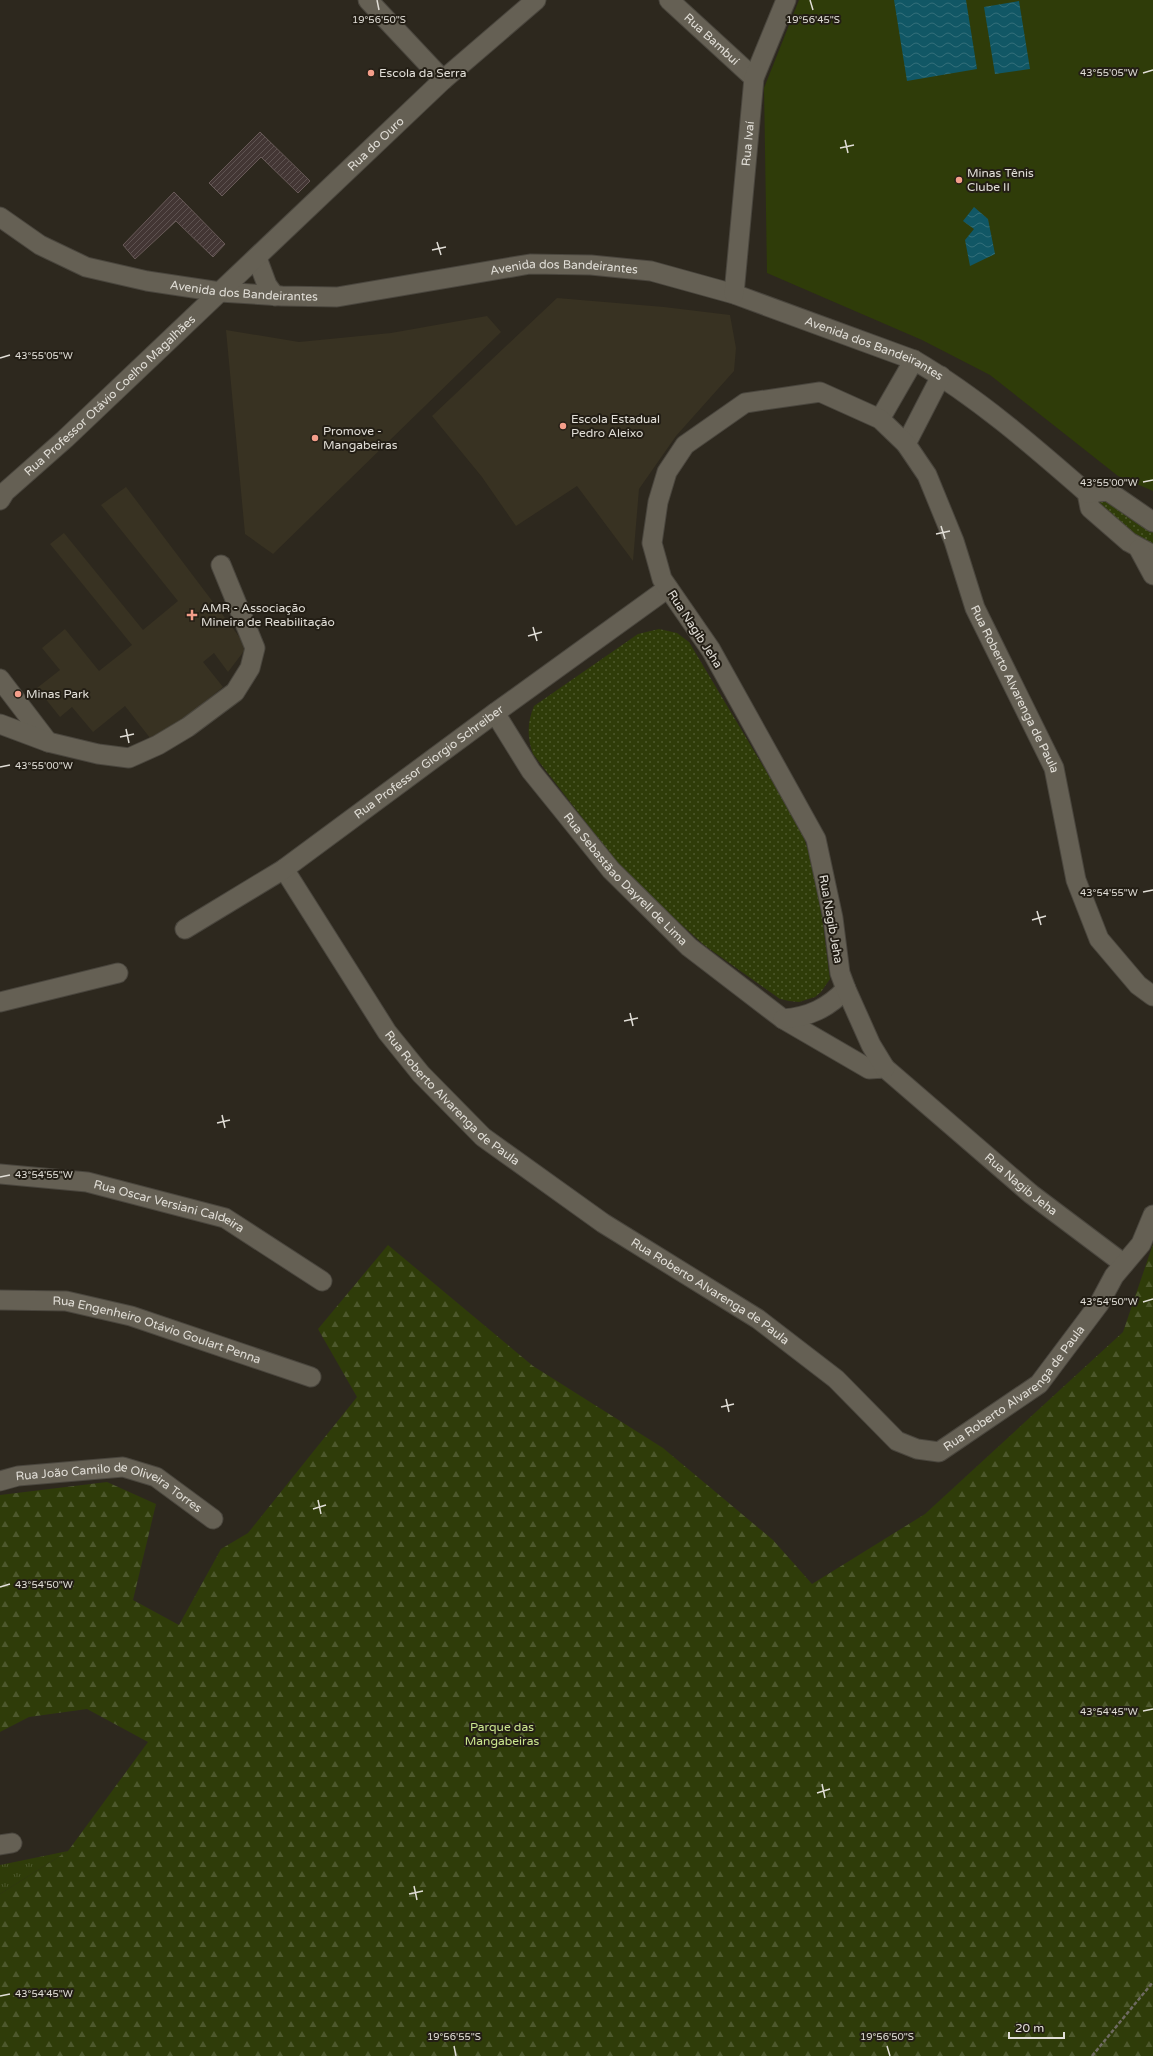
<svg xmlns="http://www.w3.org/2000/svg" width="1153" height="2056" viewBox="0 0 1153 2056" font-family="'Varela Round',sans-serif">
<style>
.built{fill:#383222}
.grass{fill:url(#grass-tufts)}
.forest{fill:url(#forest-firs)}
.park{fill:url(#park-dots)}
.pitch{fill:#2f3c09}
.water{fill:url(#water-waves)}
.building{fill:url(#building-hatch);stroke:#685a58}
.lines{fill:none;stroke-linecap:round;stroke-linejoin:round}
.minor-casing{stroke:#4a463e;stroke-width:21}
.path{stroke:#6e6a61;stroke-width:2.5;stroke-dasharray:4 2;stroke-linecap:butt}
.minor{stroke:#656054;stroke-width:19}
.ticks{fill:none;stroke:#e1ded7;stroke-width:1.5}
.poi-dot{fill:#f49e8a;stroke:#231e15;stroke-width:1.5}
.labels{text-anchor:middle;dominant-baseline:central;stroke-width:4;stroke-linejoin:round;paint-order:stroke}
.street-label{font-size:12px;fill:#e1ded7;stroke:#231e15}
.poi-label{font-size:12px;fill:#e1ded7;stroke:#231e15;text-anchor:start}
.park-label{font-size:12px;fill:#cae58e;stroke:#231e15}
.ticks-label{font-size:10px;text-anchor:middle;fill:#e1ded7;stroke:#231e15;stroke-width:4;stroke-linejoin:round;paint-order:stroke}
</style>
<defs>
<pattern id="grass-tufts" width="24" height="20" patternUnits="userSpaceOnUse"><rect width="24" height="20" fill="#2f3c09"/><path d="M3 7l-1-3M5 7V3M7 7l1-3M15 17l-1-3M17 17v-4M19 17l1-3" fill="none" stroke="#4d582c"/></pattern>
<pattern id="forest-firs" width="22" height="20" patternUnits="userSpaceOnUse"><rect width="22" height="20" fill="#2f3c09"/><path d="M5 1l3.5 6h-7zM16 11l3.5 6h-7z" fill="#4d582c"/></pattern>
<pattern id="park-dots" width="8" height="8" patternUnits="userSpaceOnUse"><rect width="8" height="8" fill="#2f3c09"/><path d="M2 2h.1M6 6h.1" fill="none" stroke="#4d582c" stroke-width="1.8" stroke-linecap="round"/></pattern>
<pattern id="water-waves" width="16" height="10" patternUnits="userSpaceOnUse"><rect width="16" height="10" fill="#115765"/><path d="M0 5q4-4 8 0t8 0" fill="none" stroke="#336f7a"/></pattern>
<pattern id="building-hatch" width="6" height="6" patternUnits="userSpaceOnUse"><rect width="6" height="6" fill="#433634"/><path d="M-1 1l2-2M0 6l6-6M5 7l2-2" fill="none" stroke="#5e5351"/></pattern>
</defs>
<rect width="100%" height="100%" fill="#2d281e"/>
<g class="built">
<polygon points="557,298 664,307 730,315 736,348 734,371 676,436 639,489 633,561 577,486 516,526 482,477 432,416"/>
<polygon points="487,316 501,332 273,554 245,534 226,330 299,342 391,333"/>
<polygon points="126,487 247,647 228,672 214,653 203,662 223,687 154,743 125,706 93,732 72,707 60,717 37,688 60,670 42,648 65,629 99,671 132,645 50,544 64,533 143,630 178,601 101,505"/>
</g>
<polygon class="grass" points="68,1851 0,1894 0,1865"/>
<polygon class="forest" points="1153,1244 1153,2056 0,2056 0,1894 68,1851 148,1742 87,1709 29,1717 0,1732 0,1495 107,1482 156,1504 133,1600 179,1625 221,1549 248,1533 357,1397 318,1329 388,1245 533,1366 663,1448 773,1540 812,1584 925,1514 1123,1332"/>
<g class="park">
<polygon points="1107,497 1153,528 1153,549 1133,538 1094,498"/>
<path d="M659,629L677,633L689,642L800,828C820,876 823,928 830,979L821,992L815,997L799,1002L789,1001L780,999L704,945L643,890L615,860L533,754C527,737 527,723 534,706L638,634Z"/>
</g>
<polygon class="pitch" points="799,0 1153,0 1153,491 1118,476 990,375 922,340 767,273 764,88"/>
<g class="water">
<polygon points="894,0 966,0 977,69 907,81"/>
<polygon points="1019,1 1030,69 995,74 984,7"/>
<polygon points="974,207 988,219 995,254 970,266 965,240 974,229 963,221"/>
</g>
<g class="building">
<polygon points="260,132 310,181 298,193 261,157 222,196 209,183"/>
<polygon points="174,192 225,244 213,257 176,221 135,259 123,245"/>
</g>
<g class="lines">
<defs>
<g id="minor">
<polyline points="368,0 443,80"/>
<path id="s1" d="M669,0L754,78"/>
<path id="s2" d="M0,217L40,245L86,267L147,281L220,292L282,296L337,297L530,264L591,265L651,271L734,294L914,360C977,397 1032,445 1087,493L1090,508L1129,542L1153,555"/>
<polyline points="257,258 267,285 275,296"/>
<path id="s3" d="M734,294L754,78L786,0"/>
<polyline points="880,419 914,360"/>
<polyline points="906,444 941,376"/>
<polyline points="1087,493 1108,491 1153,522"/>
<path id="s4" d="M0,500L5,492L65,439L443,80L536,0"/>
<polyline points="1139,549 1153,575"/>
<polyline points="0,679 48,742"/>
<path id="s5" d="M495,713L531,771L611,870L689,947L783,1019L869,1069L885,1068L1031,1194L1124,1264"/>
<polyline points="0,724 48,742 98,754 129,758 158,745 188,727 235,692 250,668 255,648 221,565"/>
<path id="s6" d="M284,869L387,1032L421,1074L483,1137L603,1223L758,1319L836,1379L897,1441L917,1449L939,1452L1039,1384L1099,1304L1114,1276L1141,1244L1153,1215"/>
<path id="s7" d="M185,929L284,869L495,713L668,588"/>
<polyline points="0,1002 118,973"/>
<path d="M783,1019C809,1017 828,1008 846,989"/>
<path id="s8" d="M885,1068L871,1045L846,989L840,973L833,918L816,839L711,650L662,579L652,543L658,502L667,472L685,445L745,403L820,392L880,419L906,444L927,475L954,541L975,608L1054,768L1076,880L1099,939L1138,985L1153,996"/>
<path id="s9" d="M0,1174L87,1182L225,1218L322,1281"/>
<path id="s10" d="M0,1300L66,1301L131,1316L311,1377"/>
<path id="s11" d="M0,1481L18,1476L123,1467L156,1477L213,1519"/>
<polyline points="0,1845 12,1843"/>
</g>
</defs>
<use href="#minor" class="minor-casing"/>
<polyline class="path" points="1092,2056 1153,1982"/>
<use href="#minor" class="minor"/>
</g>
<path class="ticks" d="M377,0L379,10M810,0L813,10M1143,73L1153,70M845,140L848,153M840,148L854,145M437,242L441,255M432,250L446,247M0,358L10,355M1143,482L1153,480M941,526L945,539M936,534L950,531M533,627L537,641M528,636L542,632M126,729L129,743M120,737L134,734M0,767L10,765M1143,892L1153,890M1037,911L1041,925M1032,920L1046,916M630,1013L633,1026M624,1021L638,1018M222,1115L225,1128M217,1123L230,1120M0,1177L10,1175M1143,1302L1153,1299M726,1399L729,1412M721,1407L734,1404M318,1500L321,1514M313,1509L326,1505M0,1587L10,1584M1143,1711L1153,1709M822,1784L825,1798M817,1793L830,1789M414,1886L417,1900M409,1894L423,1891M0,1996L10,1994M454,2046L456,2056M887,2046L890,2056"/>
<g class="poi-dot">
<circle cx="371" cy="73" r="4"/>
<circle cx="959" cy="180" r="4"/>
<circle cx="563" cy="426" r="4"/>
<circle cx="315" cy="438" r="4"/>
<path d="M190 609h4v4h4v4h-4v4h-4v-4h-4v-4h4z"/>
<circle cx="18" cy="694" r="4"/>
</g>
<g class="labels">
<g class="street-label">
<text stroke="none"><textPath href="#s1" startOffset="58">Rua Bambuí</textPath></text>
<text stroke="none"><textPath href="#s4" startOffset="518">Rua do Ouro</textPath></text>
<text stroke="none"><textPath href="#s3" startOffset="151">Rua Ivaí</textPath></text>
<text stroke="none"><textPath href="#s2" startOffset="583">Avenida dos Bandeirantes</textPath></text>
<text stroke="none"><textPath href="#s2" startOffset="260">Avenida dos Bandeirantes</textPath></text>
<text stroke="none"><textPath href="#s2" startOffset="907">Avenida dos Bandeirantes</textPath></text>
<text stroke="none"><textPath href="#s4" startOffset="152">Rua Professor Otávio Coelho Magalhães</textPath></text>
<text transform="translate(695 629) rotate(57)">Rua Nagib Jeha</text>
<text stroke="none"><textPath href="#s8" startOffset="1207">Rua Roberto Alvarenga de Paula</textPath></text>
<text stroke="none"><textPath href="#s7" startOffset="296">Rua Professor Giorgio Schreiber</textPath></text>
<text stroke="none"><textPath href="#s5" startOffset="212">Rua Sebastãao Dayrell de Lima</textPath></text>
<text transform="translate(831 919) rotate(80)">Rua Nagib Jeha</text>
<text stroke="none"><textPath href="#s6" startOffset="286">Rua Roberto Alvarenga de Paula</textPath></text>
<text stroke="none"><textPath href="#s5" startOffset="718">Rua Nagib Jeha</textPath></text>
<text stroke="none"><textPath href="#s9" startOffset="173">Rua Oscar Versiani Caldeira</textPath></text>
<text stroke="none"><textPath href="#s6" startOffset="610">Rua Roberto Alvarenga de Paula</textPath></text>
<text stroke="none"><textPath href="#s10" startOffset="161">Rua Engenheiro Otávio Goulart Penna</textPath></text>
<text stroke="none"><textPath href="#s6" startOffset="994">Rua Roberto Alvarenga de Paula</textPath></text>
<text stroke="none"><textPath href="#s11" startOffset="115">Rua João Camilo de Oliveira Torres</textPath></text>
</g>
<g class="poi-label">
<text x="379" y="73">Escola da Serra</text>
<text x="967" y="173">Minas Tênis<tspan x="967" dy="14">Clube II</tspan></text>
<text x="571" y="419">Escola Estadual<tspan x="571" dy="14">Pedro Aleixo</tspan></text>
<text x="323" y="431">Promove -<tspan x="323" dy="14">Mangabeiras</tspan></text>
<text x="201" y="608">AMR - Associação<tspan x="201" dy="14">Mineira de Reabilitação</tspan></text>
<text x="26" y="694">Minas Park</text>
</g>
<g class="park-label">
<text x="502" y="1727">Parque das<tspan x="502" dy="14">Mangabeiras</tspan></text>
</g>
</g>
<g class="ticks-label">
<text x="379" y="23">19°56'50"S</text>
<text x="813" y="23">19°56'45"S</text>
<text x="1109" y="76">43°55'05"W</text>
<text x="44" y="359">43°55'05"W</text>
<text x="1109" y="486">43°55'00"W</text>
<text x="44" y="769">43°55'00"W</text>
<text x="1109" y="896">43°54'55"W</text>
<text x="44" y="1178">43°54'55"W</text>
<text x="1109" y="1305">43°54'50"W</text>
<text x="44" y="1588">43°54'50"W</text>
<text x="1109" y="1715">43°54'45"W</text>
<text x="44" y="1997">43°54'45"W</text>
<text x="454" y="2040">19°56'55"S</text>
<text x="887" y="2040">19°56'50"S</text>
</g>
<path d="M1009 2032v6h55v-6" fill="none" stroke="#e1ded7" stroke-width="2"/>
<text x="1015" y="2032" font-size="12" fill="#e1ded7" stroke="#231e15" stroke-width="3" paint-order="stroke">20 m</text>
</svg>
